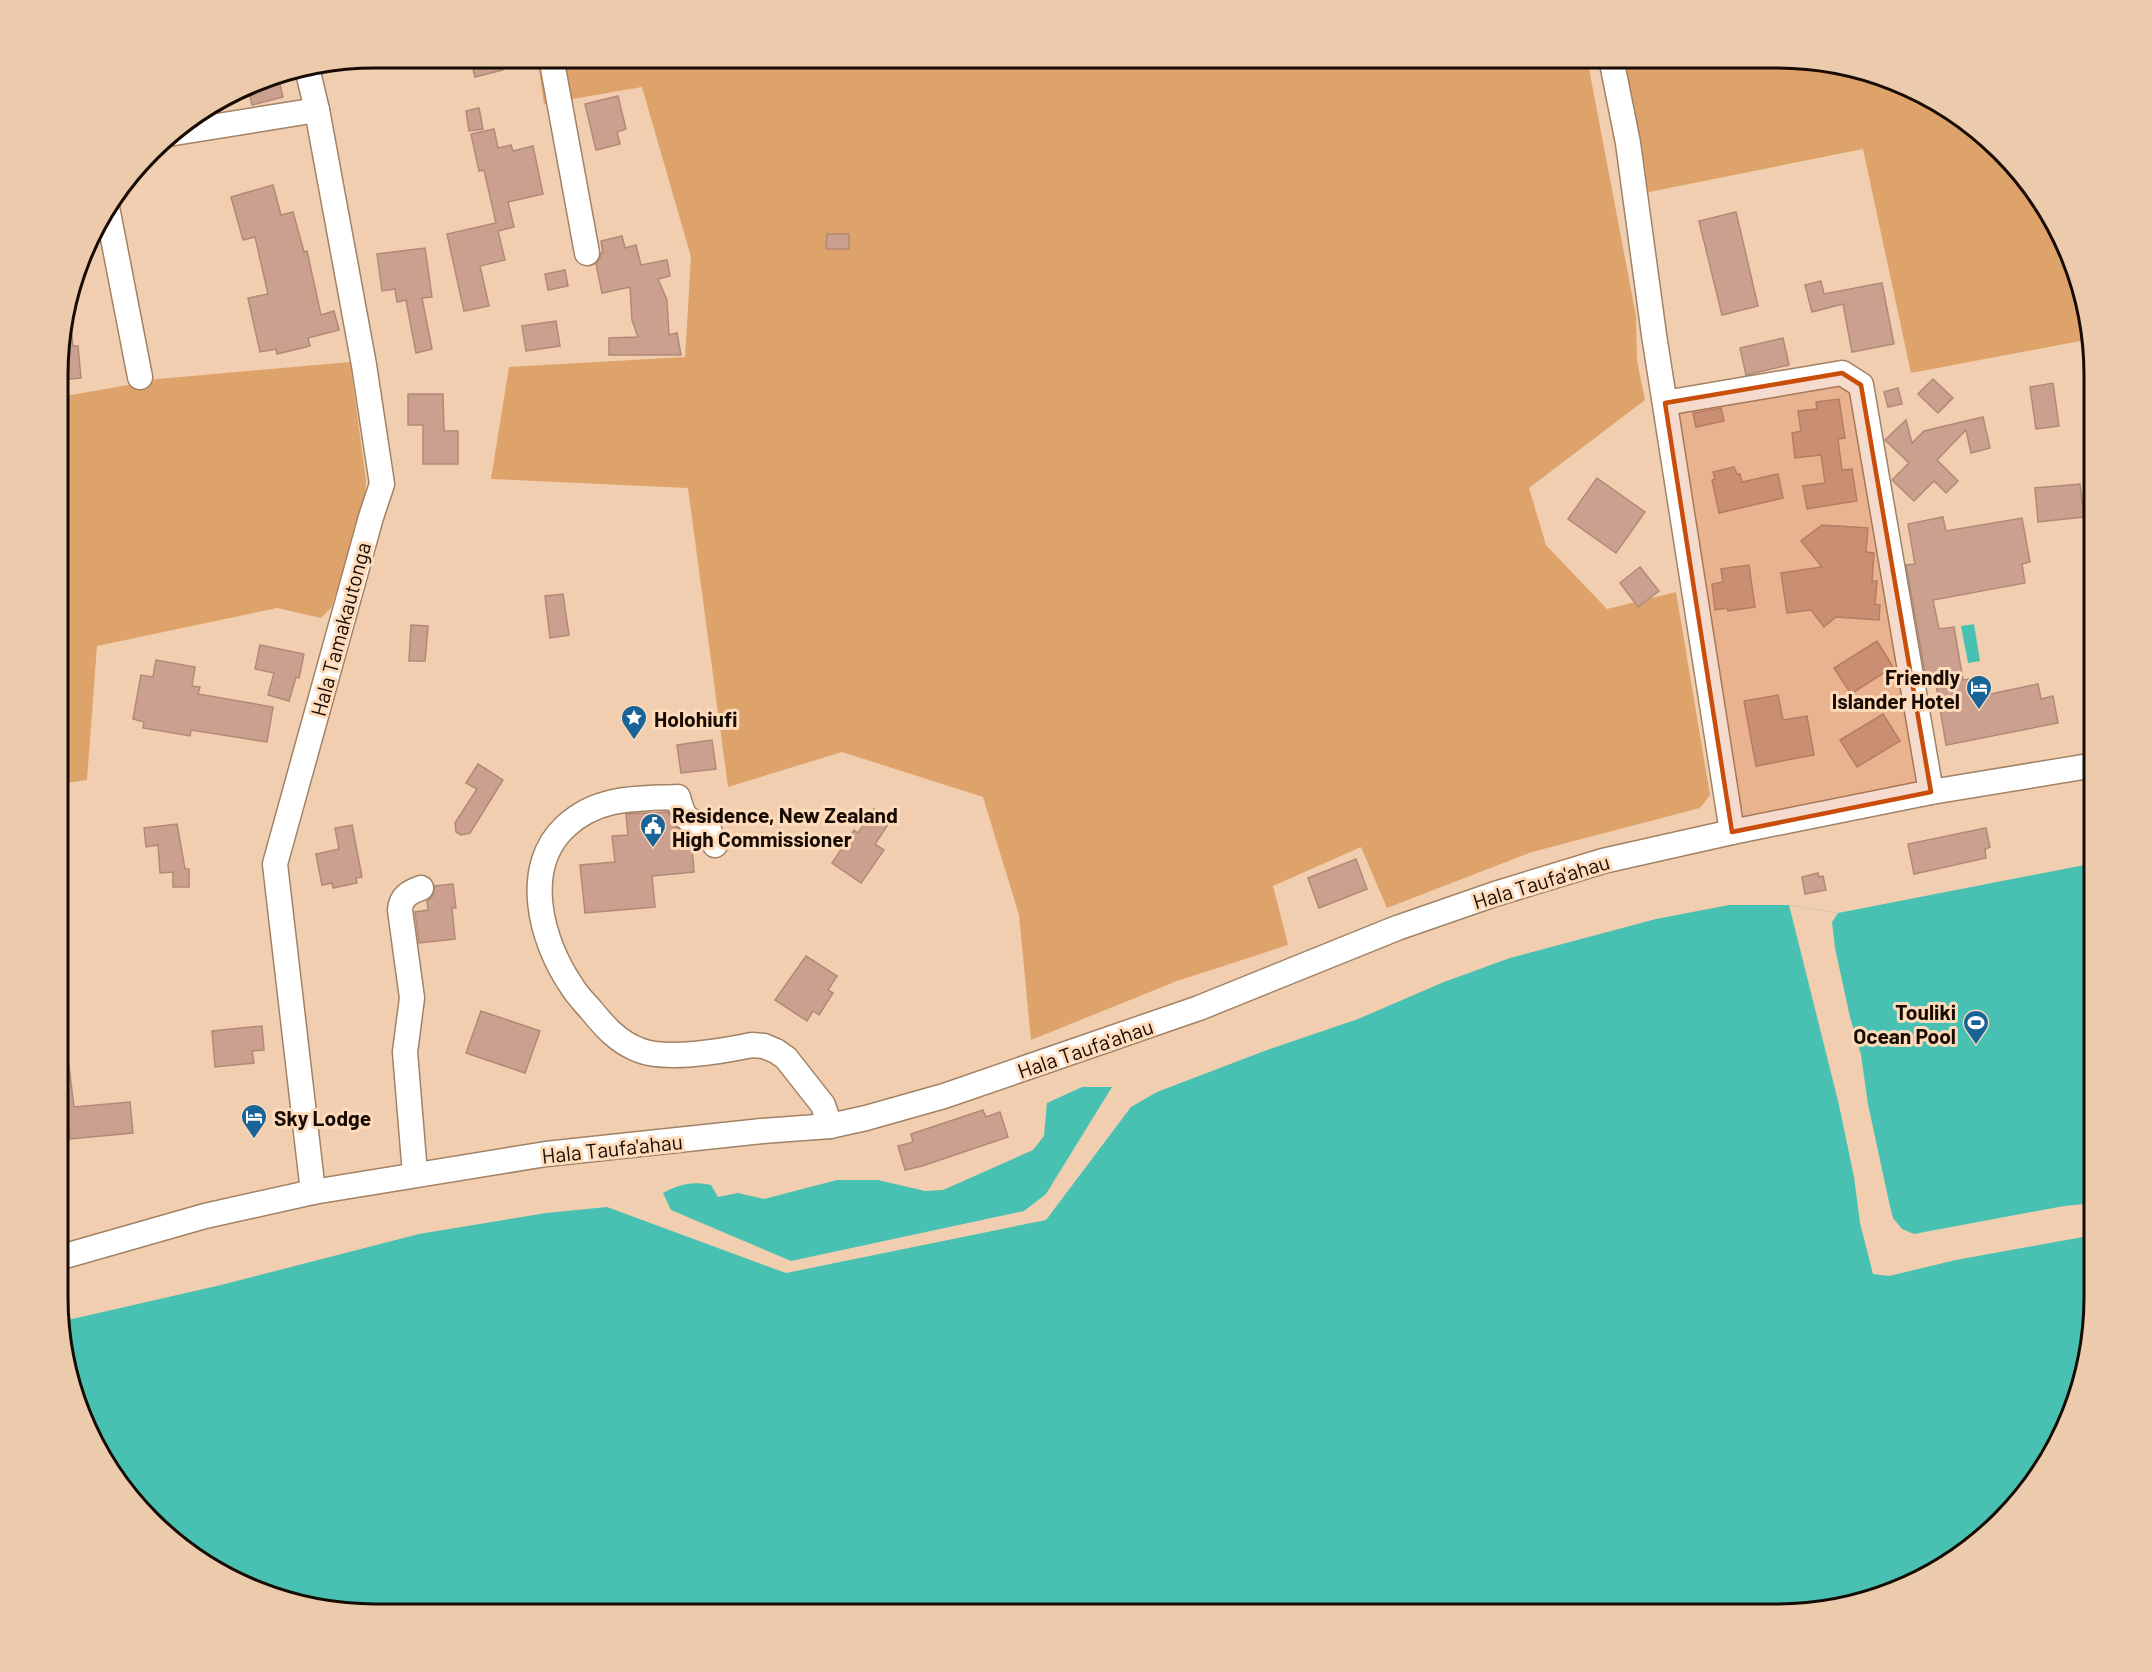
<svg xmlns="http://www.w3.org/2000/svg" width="2152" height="1672" viewBox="0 0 2152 1672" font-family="Barlow,sans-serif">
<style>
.green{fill:#dea36b}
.water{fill:#48c1b3}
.pier{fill:#f1ceaf}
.building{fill:#cba08e;stroke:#b28977;stroke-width:1.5}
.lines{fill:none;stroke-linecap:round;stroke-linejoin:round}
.minor-casing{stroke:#a28265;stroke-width:27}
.minor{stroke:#fff;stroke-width:24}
.marked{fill:#c94d0b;fill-opacity:0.2;stroke:#c94d0b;stroke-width:4.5;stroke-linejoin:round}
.labels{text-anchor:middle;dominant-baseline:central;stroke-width:6;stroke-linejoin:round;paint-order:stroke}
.street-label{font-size:21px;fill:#170b03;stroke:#fedbbb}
.poi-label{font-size:21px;font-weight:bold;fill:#170b03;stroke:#fedbbb;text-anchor:start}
.rim{fill:none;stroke:#170b03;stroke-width:3}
</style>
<rect width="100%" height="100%" fill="#f1ceaf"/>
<g class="green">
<polygon points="537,57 1587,58 1636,316 1637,361 1645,400 1529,488 1546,545 1607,609 1676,592 1710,795 1700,808 1532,852 1387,908 1361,847 1273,886 1288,945 1177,981 1031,1040 1019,915 983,797 842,752 728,787 688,488 491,479 509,367 685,357 691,257 642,87 544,104"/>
<polygon points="1619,58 1798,58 1899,81 1987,136 2062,235 2089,313 2091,339 1911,373 1863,149 1644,193"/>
<polygon points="350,362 366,480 365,504 331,608 321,618 277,608 97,646 87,780 59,784 60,397 128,385 147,380"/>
</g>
<g class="water">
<polygon points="1974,624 1980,661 1968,663 1961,626"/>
<polygon points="2095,863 2094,1318 2071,1419 2016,1507 1954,1561 1899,1591 1777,1615 354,1614 253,1591 165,1536 90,1437 59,1322 221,1285 419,1234 546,1213 607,1207 786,1273 1046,1220 1131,1107 1157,1092 1267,1050 1358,1019 1444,982 1510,958 1656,919 1729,905 1789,905 1838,913"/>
<path d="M1082,1087H1112L1046,1194L1024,1211L791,1261L671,1210L663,1193C680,1184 692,1181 711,1185L718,1197L738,1193L764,1199L837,1180H878L925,1191L943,1190L1033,1150L1044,1136L1047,1103Z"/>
</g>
<polygon class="pier" points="1789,905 1838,913 1832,922 1835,948 1850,1017 1861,1055 1868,1104 1889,1202 1893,1218 1902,1229 1914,1234 2064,1206 2094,1203 2094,1235 1956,1260 1889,1276 1873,1274 1860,1223 1854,1177 1839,1105"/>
<g class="building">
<polygon points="470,57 500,57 503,70 475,77"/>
<polygon points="277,73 283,97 252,105 248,88"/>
<polygon points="618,96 626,129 617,132 620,144 596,150 585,104"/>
<polygon points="479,108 483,129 469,131 466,111"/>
<polygon points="494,129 498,148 511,145 513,151 533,146 543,194 508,202 514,227 498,231 505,260 480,266 489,306 464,311 447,234 496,223 484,170 479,171 471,134"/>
<polygon points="273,185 281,215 293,212 304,252 307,251 321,315 334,311 339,330 308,338 310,346 277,354 276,349 260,352 248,298 268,294 255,237 243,240 231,197"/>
<polygon points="1736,212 1758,306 1722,315 1699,221"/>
<polygon points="827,234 849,234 849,249 826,249"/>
<polygon points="622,236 625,248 636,245 641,265 667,260 670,276 658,279 667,300 669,335 677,333 681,355 609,355 609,338 638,337 632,320 630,287 602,293 596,264 600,258 601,253 603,253 601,241"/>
<polygon points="425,248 432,297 422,298 432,349 416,353 406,300 397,302 395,289 382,291 377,254"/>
<polygon points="565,270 568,286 548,290 545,274"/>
<polygon points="1821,281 1824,294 1882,283 1894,344 1852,352 1843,304 1812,312 1805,285"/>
<polygon points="66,315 70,315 73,346 78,346 81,378 60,380 60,333"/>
<polygon points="556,321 560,346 526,351 522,326"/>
<polygon points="1783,338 1789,365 1746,375 1740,348"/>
<polygon points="1933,379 1953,398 1938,413 1918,394"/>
<polygon points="2053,383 2059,426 2036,429 2030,387"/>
<polygon points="1898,388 1902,404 1888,407 1884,392"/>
<polygon points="408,394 443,394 444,431 458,431 458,464 423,464 423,425 408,425"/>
<polygon points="1839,399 1845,438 1838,439 1842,470 1852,469 1857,501 1807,509 1803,486 1825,483 1821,455 1795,458 1792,433 1801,431 1798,411 1817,409 1816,402"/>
<polygon points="1721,408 1724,421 1696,427 1693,413"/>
<polygon points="1983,417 1990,448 1971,453 1966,430 1937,460 1958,481 1946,493 1934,481 1914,501 1892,480 1909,463 1885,440 1906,420 1912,443 1924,431"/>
<polygon points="1734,467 1737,474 1740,474 1742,482 1778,474 1783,498 1719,513 1712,480 1715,479 1713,472"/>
<polygon points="1597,478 1645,512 1616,553 1568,519"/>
<polygon points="2080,484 2084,517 2038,522 2035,488"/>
<polygon points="1943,517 1946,531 2022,518 2030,562 2022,564 2025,583 1933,600 1939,629 1954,627 1963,680 1983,677 1986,695 2038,684 2041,699 2053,696 2058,723 1946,745 1935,678 1926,679 1906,565 1915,564 1908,524"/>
<polygon points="1822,525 1868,528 1866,552 1874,553 1872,581 1877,581 1875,604 1880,605 1879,620 1836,617 1824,627 1811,610 1787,613 1781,573 1822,567 1801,541"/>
<polygon points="1749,565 1755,607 1728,611 1727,608 1715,610 1712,584 1723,582 1721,569"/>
<polygon points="1640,567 1659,591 1638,607 1620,583"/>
<polygon points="563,594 569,635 550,638 545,596"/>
<polygon points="411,625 428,626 425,661 409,661"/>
<polygon points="1877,641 1893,667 1851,694 1834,668"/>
<polygon points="260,645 304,654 299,678 296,677 289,701 268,695 274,673 255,669"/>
<polygon points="156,660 195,667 192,686 200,687 198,694 273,707 267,742 191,730 190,736 143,728 144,722 133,719 141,675 153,677"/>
<polygon points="1778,695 1783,720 1807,716 1814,755 1756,766 1744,701"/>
<polygon points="1883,714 1900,741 1857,767 1840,740"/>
<polygon points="712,740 716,769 681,773 677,745"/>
<polygon points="478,764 503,780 470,833 461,835 456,832 455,823 477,789 466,783"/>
<polygon points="874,809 891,820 875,844 884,850 861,883 832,863 854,830 858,833"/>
<polygon points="668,812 675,826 691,835 694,872 652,876 655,907 585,913 580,865 615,862 612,836 628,835 626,814"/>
<polygon points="177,824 185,869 189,869 189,887 173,887 173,872 160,873 158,845 146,847 144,828"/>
<polygon points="352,825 362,877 356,878 357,883 333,888 332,883 322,885 316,854 339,849 335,828"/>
<polygon points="1986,828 1990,847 1985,849 1986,858 1914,874 1908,844"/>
<polygon points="1356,859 1367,889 1319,908 1308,878"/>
<polygon points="1818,873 1819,877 1823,876 1826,890 1805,894 1802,877"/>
<polygon points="453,884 456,908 452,908 455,939 419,943 415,912 428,910 427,901 432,897 435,886"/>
<polygon points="806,956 837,976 828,990 833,993 819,1015 813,1011 807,1021 775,1000"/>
<polygon points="481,1011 540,1031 525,1073 466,1053"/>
<polygon points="262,1026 264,1050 252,1051 254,1063 215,1067 212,1031"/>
<polygon points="68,1058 74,1107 130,1102 133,1133 70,1139 68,1117 58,1119 58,1059"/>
<polygon points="983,1110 986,1117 1000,1112 1008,1137 922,1166 905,1170 898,1146 913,1142 911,1134"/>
</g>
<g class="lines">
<defs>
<g id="minor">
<polyline points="551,57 587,253"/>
<polyline points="1611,58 1628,143 1654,335 1732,832"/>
<polyline points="307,68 317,110 364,365 382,484 371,517 275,864 313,1192"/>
<polyline points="168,134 317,110"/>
<polyline points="107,207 140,377"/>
<polyline points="1665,403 1842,373 1861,385 1931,792"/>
<path d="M715,845L707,825C685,820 684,819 678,797C636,799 599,796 566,826C521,867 541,941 571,985C576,994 584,1002 591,1010C605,1027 618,1042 639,1050C665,1061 723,1051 752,1045L764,1046L776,1051L786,1058L823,1105L830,1126"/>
<path d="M415,1174L405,1052L412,998L400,910C401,896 410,892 421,888"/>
<polyline points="58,1258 205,1216 313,1192 546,1154 762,1131 830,1126 866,1118 944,1096 1199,1008 1397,928 1495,894 1603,861 1732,832 1931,792 2095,765"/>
</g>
</defs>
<use href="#minor" class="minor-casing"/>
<use href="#minor" class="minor"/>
</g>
<path class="marked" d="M1842,373L1861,385L1931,792L1732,832L1665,403Z"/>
<defs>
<symbol id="hotel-pin" viewBox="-11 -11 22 30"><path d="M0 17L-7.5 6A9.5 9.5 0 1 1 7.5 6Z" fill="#196497" stroke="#fedbbb"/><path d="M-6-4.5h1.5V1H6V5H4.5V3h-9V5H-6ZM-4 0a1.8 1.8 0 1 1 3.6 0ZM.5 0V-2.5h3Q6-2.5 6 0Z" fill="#fff"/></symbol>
<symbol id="sight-pin" viewBox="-11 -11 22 30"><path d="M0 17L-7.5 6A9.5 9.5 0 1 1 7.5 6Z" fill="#196497" stroke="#fedbbb"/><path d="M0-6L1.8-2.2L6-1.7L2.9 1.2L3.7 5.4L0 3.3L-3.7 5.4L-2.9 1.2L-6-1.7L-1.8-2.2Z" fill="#fff"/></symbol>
<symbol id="civic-pin" viewBox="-11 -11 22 30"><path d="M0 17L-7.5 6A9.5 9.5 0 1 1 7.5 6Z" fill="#196497" stroke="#fedbbb"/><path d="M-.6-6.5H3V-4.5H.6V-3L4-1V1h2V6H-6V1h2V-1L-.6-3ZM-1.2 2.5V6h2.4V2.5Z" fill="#fff"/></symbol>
<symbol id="stadium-pin" viewBox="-11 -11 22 30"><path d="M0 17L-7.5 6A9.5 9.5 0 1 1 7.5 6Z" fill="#196497" stroke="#fedbbb"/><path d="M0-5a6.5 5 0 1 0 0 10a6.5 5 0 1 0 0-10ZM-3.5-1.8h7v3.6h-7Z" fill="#fff"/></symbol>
</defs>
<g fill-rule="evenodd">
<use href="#hotel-pin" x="1964" y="673" width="30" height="40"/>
<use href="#sight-pin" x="619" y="703" width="30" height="40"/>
<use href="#civic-pin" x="638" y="811" width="30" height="40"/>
<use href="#stadium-pin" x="1961" y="1008" width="30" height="40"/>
<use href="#hotel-pin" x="239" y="1102" width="30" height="40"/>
</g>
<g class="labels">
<g class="street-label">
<text transform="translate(340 629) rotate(-75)">Hala Tamakautonga</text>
<text transform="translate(1541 881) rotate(-17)">Hala Taufa'ahau</text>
<text transform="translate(1085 1048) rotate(-19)">Hala Taufa'ahau</text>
<text transform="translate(612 1148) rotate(-6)">Hala Taufa'ahau</text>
</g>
<g class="poi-label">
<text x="1960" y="676" text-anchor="end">Friendly<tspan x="1960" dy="24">Islander Hotel</tspan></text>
<text x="654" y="718">Holohiufi</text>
<text x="672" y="814">Residence, New Zealand<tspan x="672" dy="24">High Commissioner</tspan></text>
<text x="1956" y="1011" text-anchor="end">Touliki<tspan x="1956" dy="24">Ocean Pool</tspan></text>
<text x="274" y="1117">Sky Lodge</text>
</g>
</g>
<path d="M0 0H2152V1672H0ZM375 68H1777A307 307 0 0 1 2084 375V1297A307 307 0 0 1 1777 1604H375A307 307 0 0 1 68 1297V375A307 307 0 0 1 375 68Z" fill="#eccaac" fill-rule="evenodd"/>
<path class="rim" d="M375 68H1777A307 307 0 0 1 2084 375V1297A307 307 0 0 1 1777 1604H375A307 307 0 0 1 68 1297V375A307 307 0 0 1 375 68Z"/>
</svg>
